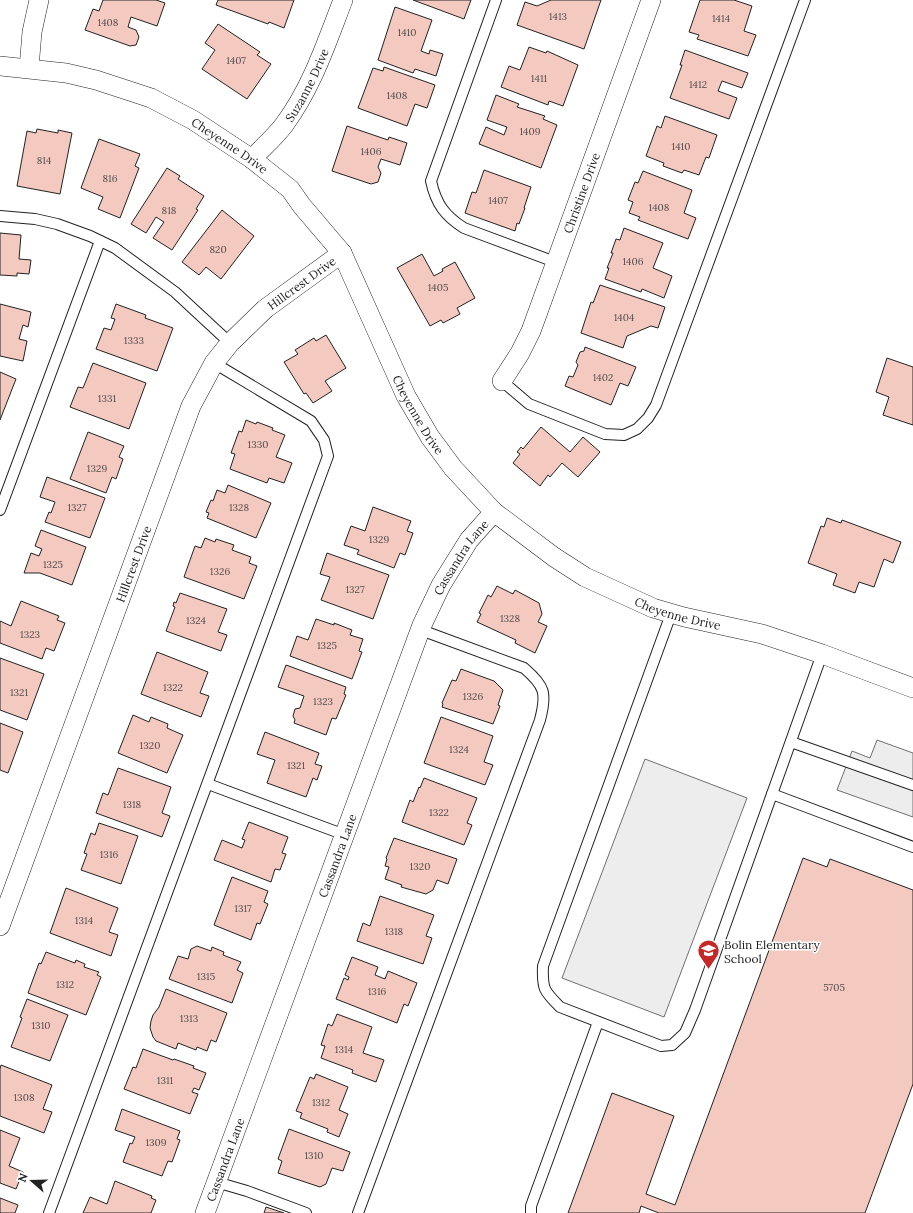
<svg xmlns="http://www.w3.org/2000/svg" width="913" height="1213" viewBox="0 0 913 1213" font-family="Lora,serif">
<style>
.parking{fill:#ededed;stroke:#6f6f6f}
.building{fill:#f3c9c0;stroke:#222}
.lines{fill:none;stroke-linecap:round;stroke-linejoin:round}
.lane-casing{stroke:#222;stroke-width:12}
.street-casing{stroke:#222;stroke-width:20}
.lane{stroke:#fff;stroke-width:10}
.street{stroke:#fff;stroke-width:19}
.labels{text-anchor:middle;dominant-baseline:central;stroke-width:3;stroke-linejoin:round;paint-order:stroke}
.number-label{font-size:10px;fill:#564c4a}
.street-label{font-size:12px;fill:#222;stroke:#fff}
.poi-label{font-size:12px;fill:#222;stroke:#fff;text-anchor:start}
</style>
<rect width="100%" height="100%" fill="#fff"/>
<g class="parking">
<polygon points="877,740 913,753 913,817 837,790 852,751 870,758"/>
<polygon points="645,759 747,798 664,1017 562,978"/>
</g>
<g class="building">
<polygon points="103,0 156,0 165,3 157,26 131,17 128,27 136,30 139,37 136,45 130,46 85,30 93,9 99,11"/>
<polygon points="218,0 294,0 284,28 269,22 268,24 216,5"/>
<polygon points="413,0 471,0 464,19"/>
<polygon points="551,0 601,0 584,49 517,25 525,2 537,6"/>
<polygon points="700,0 734,0 752,6 744,31 756,35 748,56 697,39 699,35 689,32"/>
<polygon points="395,7 432,20 421,51 429,54 430,50 443,54 436,76 415,69 413,73 378,60"/>
<polygon points="218,24 260,52 257,55 271,64 247,99 202,69 215,50 205,43"/>
<polygon points="529,47 546,53 547,51 578,65 563,106 549,101 548,105 501,87 509,66 520,70"/>
<polygon points="685,50 748,73 742,88 722,81 718,91 737,98 729,119 670,98 682,65 680,65"/>
<polygon points="384,67 435,85 427,108 415,104 407,126 358,108 373,68 383,71"/>
<polygon points="496,95 519,104 517,107 545,116 543,119 557,125 541,168 479,144 486,127 504,135 507,127 487,120"/>
<polygon points="665,116 717,135 709,158 706,157 699,175 684,170 682,173 663,166 664,163 646,156 657,126 661,128"/>
<polygon points="347,126 388,140 389,137 407,143 400,165 381,159 378,167 381,173 378,182 371,184 332,171"/>
<polygon points="37,129 58,133 58,130 72,133 60,194 17,186 27,131 36,133"/>
<polygon points="99,139 140,154 135,166 139,168 120,218 98,209 103,197 81,188"/>
<polygon points="167,168 180,176 178,179 204,196 196,209 198,210 172,250 153,238 164,222 156,217 146,233 131,224"/>
<polygon points="484,170 531,187 524,208 525,208 519,224 517,223 515,231 465,213 472,192 476,193"/>
<polygon points="643,171 692,190 684,213 696,218 688,239 638,220 640,217 629,213 633,202 628,200 635,182 638,183"/>
<polygon points="222,210 254,236 221,279 206,267 199,275 182,262"/>
<polygon points="624,228 663,243 653,268 672,276 664,298 642,289 641,292 605,279 609,268 607,268 613,253 611,253 616,239 620,240"/>
<polygon points="0,233 21,235 19,259 31,260 29,274 17,273 17,276 0,275"/>
<polygon points="422,254 434,276 443,271 442,269 455,262 475,298 457,308 460,314 443,323 441,320 430,326 397,268"/>
<polygon points="600,285 665,307 658,328 651,326 627,336 623,348 581,333 591,302 593,303"/>
<polygon points="0,304 31,312 28,327 23,325 19,339 27,341 23,361 0,356"/>
<polygon points="116,304 146,315 145,318 173,328 157,371 96,349 104,328 111,330 115,319 111,318"/>
<polygon points="326,335 346,368 325,381 332,391 313,403 306,393 304,394 284,362 298,354 295,350 314,338 316,341"/>
<polygon points="585,347 636,367 628,386 620,383 611,405 565,386 569,376 573,377 578,365 576,362 580,352 584,351"/>
<polygon points="887,358 913,367 913,425 883,415 889,397 876,392"/>
<polygon points="93,363 146,383 129,429 70,407 78,387 83,388"/>
<polygon points="0,372 16,379 0,420"/>
<polygon points="246,420 256,424 257,422 273,428 272,430 285,435 276,457 292,463 284,483 269,478 267,483 230,469 235,454 231,453 239,431 242,432"/>
<polygon points="541,427 570,452 583,437 600,452 578,477 562,463 550,477 548,475 540,486 513,463 520,454 517,452 521,447 523,449"/>
<polygon points="88,432 124,446 119,457 123,459 116,479 112,477 106,493 70,479"/>
<polygon points="47,477 105,498 90,538 45,522 49,512 51,513 55,502 40,497"/>
<polygon points="228,485 271,503 256,538 207,518 209,513 206,512 211,500 213,501 217,490 225,493"/>
<polygon points="373,507 411,521 407,531 413,533 405,555 400,553 394,568 357,554 359,550 344,545 351,526 365,531"/>
<polygon points="827,518 841,523 842,520 901,542 893,563 884,559 874,587 859,582 855,593 833,585 837,574 808,563 821,526 824,527"/>
<polygon points="41,530 86,547 72,585 40,573 24,573 31,553 39,556 42,549 35,546"/>
<polygon points="205,538 215,542 216,539 234,545 232,550 251,557 249,563 257,566 244,599 184,577 195,546 201,548"/>
<polygon points="327,553 389,575 373,619 321,600 330,577 320,574"/>
<polygon points="497,586 513,594 515,590 539,603 542,614 538,622 547,626 535,653 515,643 516,640 477,622 481,614 479,613 488,595 491,597"/>
<polygon points="180,593 227,609 218,632 227,635 221,651 166,631 175,607 173,606 174,602 176,603"/>
<polygon points="21,601 59,616 57,620 65,623 54,651 46,648 42,659 0,643 0,621 11,626"/>
<polygon points="316,619 334,625 334,623 352,630 350,635 363,639 359,651 362,652 352,679 290,656 297,636 308,640"/>
<polygon points="157,652 208,672 200,693 209,696 201,717 141,694"/>
<polygon points="0,658 44,674 27,720 0,710"/>
<polygon points="286,665 346,687 344,694 346,695 336,719 332,718 326,735 294,723 295,720 293,716 295,709 300,708 304,696 278,687"/>
<polygon points="461,669 494,681 503,690 498,705 500,706 493,724 442,707 443,704 442,703 452,680 456,681"/>
<polygon points="133,715 149,722 151,717 168,724 167,728 183,735 167,773 118,753"/>
<polygon points="441,717 493,736 484,762 493,765 485,785 424,763"/>
<polygon points="0,723 23,732 8,773 0,770"/>
<polygon points="265,732 319,753 315,764 322,766 317,780 313,778 306,797 267,783 275,760 257,754"/>
<polygon points="118,768 171,787 162,813 170,816 162,837 96,813 103,793 108,795"/>
<polygon points="424,778 477,798 467,823 472,825 464,845 402,822 410,800 413,802 419,787 420,788"/>
<polygon points="249,822 288,837 282,853 286,854 280,870 275,869 271,882 214,860 222,840 242,848 245,840 242,839"/>
<polygon points="99,823 138,836 121,884 81,870 87,854 84,853 91,833 95,835"/>
<polygon points="394,838 457,859 448,884 437,880 433,890 426,894 401,887 402,885 385,879 389,867 385,866 387,859 386,858"/>
<polygon points="803,858 827,867 830,859 913,890 913,1084 865,1213 659,1213 641,1206 639,1213 568,1213 612,1093 674,1116 646,1194 675,1205"/>
<polygon points="232,877 268,891 264,902 268,904 260,924 257,923 251,940 214,925"/>
<polygon points="66,888 118,908 109,932 118,935 111,956 50,933"/>
<polygon points="380,896 434,915 426,936 432,938 423,964 357,941 363,923 370,926"/>
<polygon points="197,946 211,951 212,947 224,952 223,955 241,962 237,970 243,973 232,1003 169,979 178,956 188,959 191,949"/>
<polygon points="46,952 75,963 76,960 85,964 84,967 99,972 97,975 101,977 86,1015 28,993 39,963 41,964"/>
<polygon points="352,957 378,967 375,975 385,979 388,971 417,983 408,1006 404,1004 397,1023 336,999 344,978 348,980 349,977 345,975"/>
<polygon points="166,989 227,1013 216,1042 211,1040 207,1051 197,1047 196,1050 178,1043 176,1049 156,1041 153,1037 150,1028 151,1021 153,1015 159,1007"/>
<polygon points="27,999 68,1015 50,1061 11,1047 22,1018 20,1017"/>
<polygon points="337,1014 372,1027 363,1053 384,1060 376,1082 352,1073 353,1070 321,1058 325,1046 321,1045 328,1024 332,1026"/>
<polygon points="143,1049 173,1060 174,1059 194,1066 193,1068 206,1073 199,1090 194,1088 192,1092 198,1094 190,1114 124,1089 133,1067 136,1068"/>
<polygon points="1,1065 52,1085 43,1109 52,1112 44,1133 0,1116 0,1069"/>
<polygon points="316,1074 348,1087 339,1110 348,1114 339,1137 327,1132 328,1129 300,1118 302,1113 296,1111 310,1077 314,1079"/>
<polygon points="122,1109 180,1131 177,1139 180,1140 172,1162 168,1161 162,1176 123,1162 130,1143 132,1144 135,1137 115,1130"/>
<polygon points="289,1129 350,1152 343,1171 332,1168 326,1184 320,1187 278,1173 282,1161 278,1159"/>
<polygon points="0,1130 20,1138 9,1166 23,1172 16,1189 0,1183"/>
<polygon points="115,1181 152,1196 151,1198 156,1200 151,1213 83,1213 90,1197 107,1204"/>
<polygon points="0,1198 18,1205 15,1213 0,1213"/>
<polygon points="266,1207 284,1213 264,1213"/>
</g>
<g class="lines">
<defs>
<g id="lane">
<path d="M496,0L431,181C436,204 445,216 464,228L555,262"/>
<polyline points="0,216 35,219 57,224 90,236 115,248 175,292 230,343"/>
<polyline points="502,381 529,404 605,434 624,435 637,429 648,418 656,405 805,0"/>
<polyline points="0,510 100,241"/>
<path d="M671,614L543,966C542,989 544,991 560,1007L661,1046L672,1045L685,1033L695,1010L822,654"/>
<polyline points="791,742 913,785"/>
<polyline points="208,784 345,835"/>
<polyline points="772,794 913,847"/>
<polyline points="216,1182 247,1191 306,1213"/>
<polyline points="49,1213 328,456 324,440 311,421 214,363"/>
<path d="M358,1213L540,720C547,693 545,686 524,668L421,630"/>
<polyline points="531,1213 531,1206 598,1022"/>
</g>
<g id="street">
<path id="s1" d="M0,66L66,73L96,80L151,98L193,120L252,159L290,189L302,206L342,253L406,396L430,437L453,468L494,512L554,557L585,577L653,608L684,617L762,634L822,654L913,688"/>
<polyline points="29,68 32,32 39,0"/>
<path id="s2" d="M252,159C262,148 275,137 284,125C312,87 326,44 343,0"/>
<path id="s3" d="M502,381L520,353L531,331L651,0"/>
<path id="s4" d="M0,926L191,406L214,363L230,343L265,309L342,253"/>
<path id="s5" d="M205,1213L422,625L441,585L469,540L494,512"/>
</g>
</defs>
<use href="#lane" class="lane-casing"/>
<use href="#street" class="street-casing"/>
<use href="#lane" class="lane"/>
<use href="#street" class="street"/>
</g>
<defs>
<symbol id="school-pin" viewBox="-11 -11 22 30"><path d="M0 17L-7.5 6A9.5 9.5 0 1 1 7.5 6Z" fill="#c62828" stroke="#fff"/><path d="M0-5L7-2L0 1L-7-2ZM-4 1L0 2.5L4 1V4Q0 6-4 4Z" fill="#fff"/></symbol>
</defs>
<g fill-rule="evenodd">
<use href="#school-pin" x="696" y="938" width="25" height="34"/>
</g>
<g class="labels">
<g class="number-label">
<text x="558" y="16">1413</text>
<text x="721" y="18">1414</text>
<text x="108" y="22">1408</text>
<text x="407" y="32">1410</text>
<text x="236" y="60">1407</text>
<text x="539" y="78">1411</text>
<text x="698" y="84">1412</text>
<text x="397" y="95">1408</text>
<text x="530" y="131">1409</text>
<text x="681" y="146">1410</text>
<text x="371" y="151">1406</text>
<text x="44" y="160">814</text>
<text x="110" y="178">816</text>
<text x="498" y="200">1407</text>
<text x="659" y="207">1408</text>
<text x="169" y="210">818</text>
<text x="218" y="249">820</text>
<text x="633" y="261">1406</text>
<text x="438" y="287">1405</text>
<text x="624" y="317">1404</text>
<text x="134" y="340">1333</text>
<text x="603" y="377">1402</text>
<text x="107" y="398">1331</text>
<text x="258" y="444">1330</text>
<text x="97" y="468">1329</text>
<text x="77" y="507">1327</text>
<text x="239" y="507">1328</text>
<text x="379" y="539">1329</text>
<text x="53" y="564">1325</text>
<text x="220" y="571">1326</text>
<text x="355" y="589">1327</text>
<text x="510" y="618">1328</text>
<text x="196" y="620">1324</text>
<text x="30" y="634">1323</text>
<text x="327" y="645">1325</text>
<text x="173" y="687">1322</text>
<text x="19" y="692">1321</text>
<text x="473" y="696">1326</text>
<text x="323" y="701">1323</text>
<text x="150" y="745">1320</text>
<text x="459" y="749">1324</text>
<text x="296" y="765">1321</text>
<text x="132" y="804">1318</text>
<text x="439" y="812">1322</text>
<text x="109" y="854">1316</text>
<text x="420" y="866">1320</text>
<text x="243" y="908">1317</text>
<text x="84" y="920">1314</text>
<text x="394" y="931">1318</text>
<text x="206" y="976">1315</text>
<text x="65" y="984">1312</text>
<text x="834" y="987">5705</text>
<text x="377" y="991">1316</text>
<text x="189" y="1018">1313</text>
<text x="41" y="1025">1310</text>
<text x="344" y="1049">1314</text>
<text x="165" y="1080">1311</text>
<text x="24" y="1097">1308</text>
<text x="321" y="1102">1312</text>
<text x="156" y="1142">1309</text>
<text x="314" y="1155">1310</text>
</g>
<g class="street-label">
<text stroke="none"><textPath href="#s2" startOffset="93">Suzanne Drive</textPath></text>
<text stroke="none"><textPath href="#s1" startOffset="247">Cheyenne Drive</textPath></text>
<text stroke="none"><textPath href="#s3" startOffset="205">Christine Drive</textPath></text>
<text stroke="none"><textPath href="#s4" startOffset="722">Hillcrest Drive</textPath></text>
<text stroke="none"><textPath href="#s1" startOffset="583">Cheyenne Drive</textPath></text>
<text stroke="none"><textPath href="#s5" startOffset="705">Cassandra Lane</textPath></text>
<text stroke="none"><textPath href="#s4" startOffset="386">Hillcrest Drive</textPath></text>
<text stroke="none"><textPath href="#s1" startOffset="919">Cheyenne Drive</textPath></text>
<text stroke="none"><textPath href="#s5" startOffset="381">Cassandra Lane</textPath></text>
<text stroke="none"><textPath href="#s5" startOffset="57">Cassandra Lane</textPath></text>
</g>
<g class="poi-label">
<text x="724" y="944">Bolin Elementary<tspan x="724" dy="14">School</tspan></text>
</g>
</g>
<g transform="translate(32 1181) rotate(290)" stroke="#ffffff" stroke-width="3" paint-order="stroke">
<path d="M0-3L7 15L0 10L-7 15Z" fill="#222222"/>
<text y="-6" font-size="11" font-weight="bold" text-anchor="middle" fill="#222222">N</text>
</g>
</svg>
